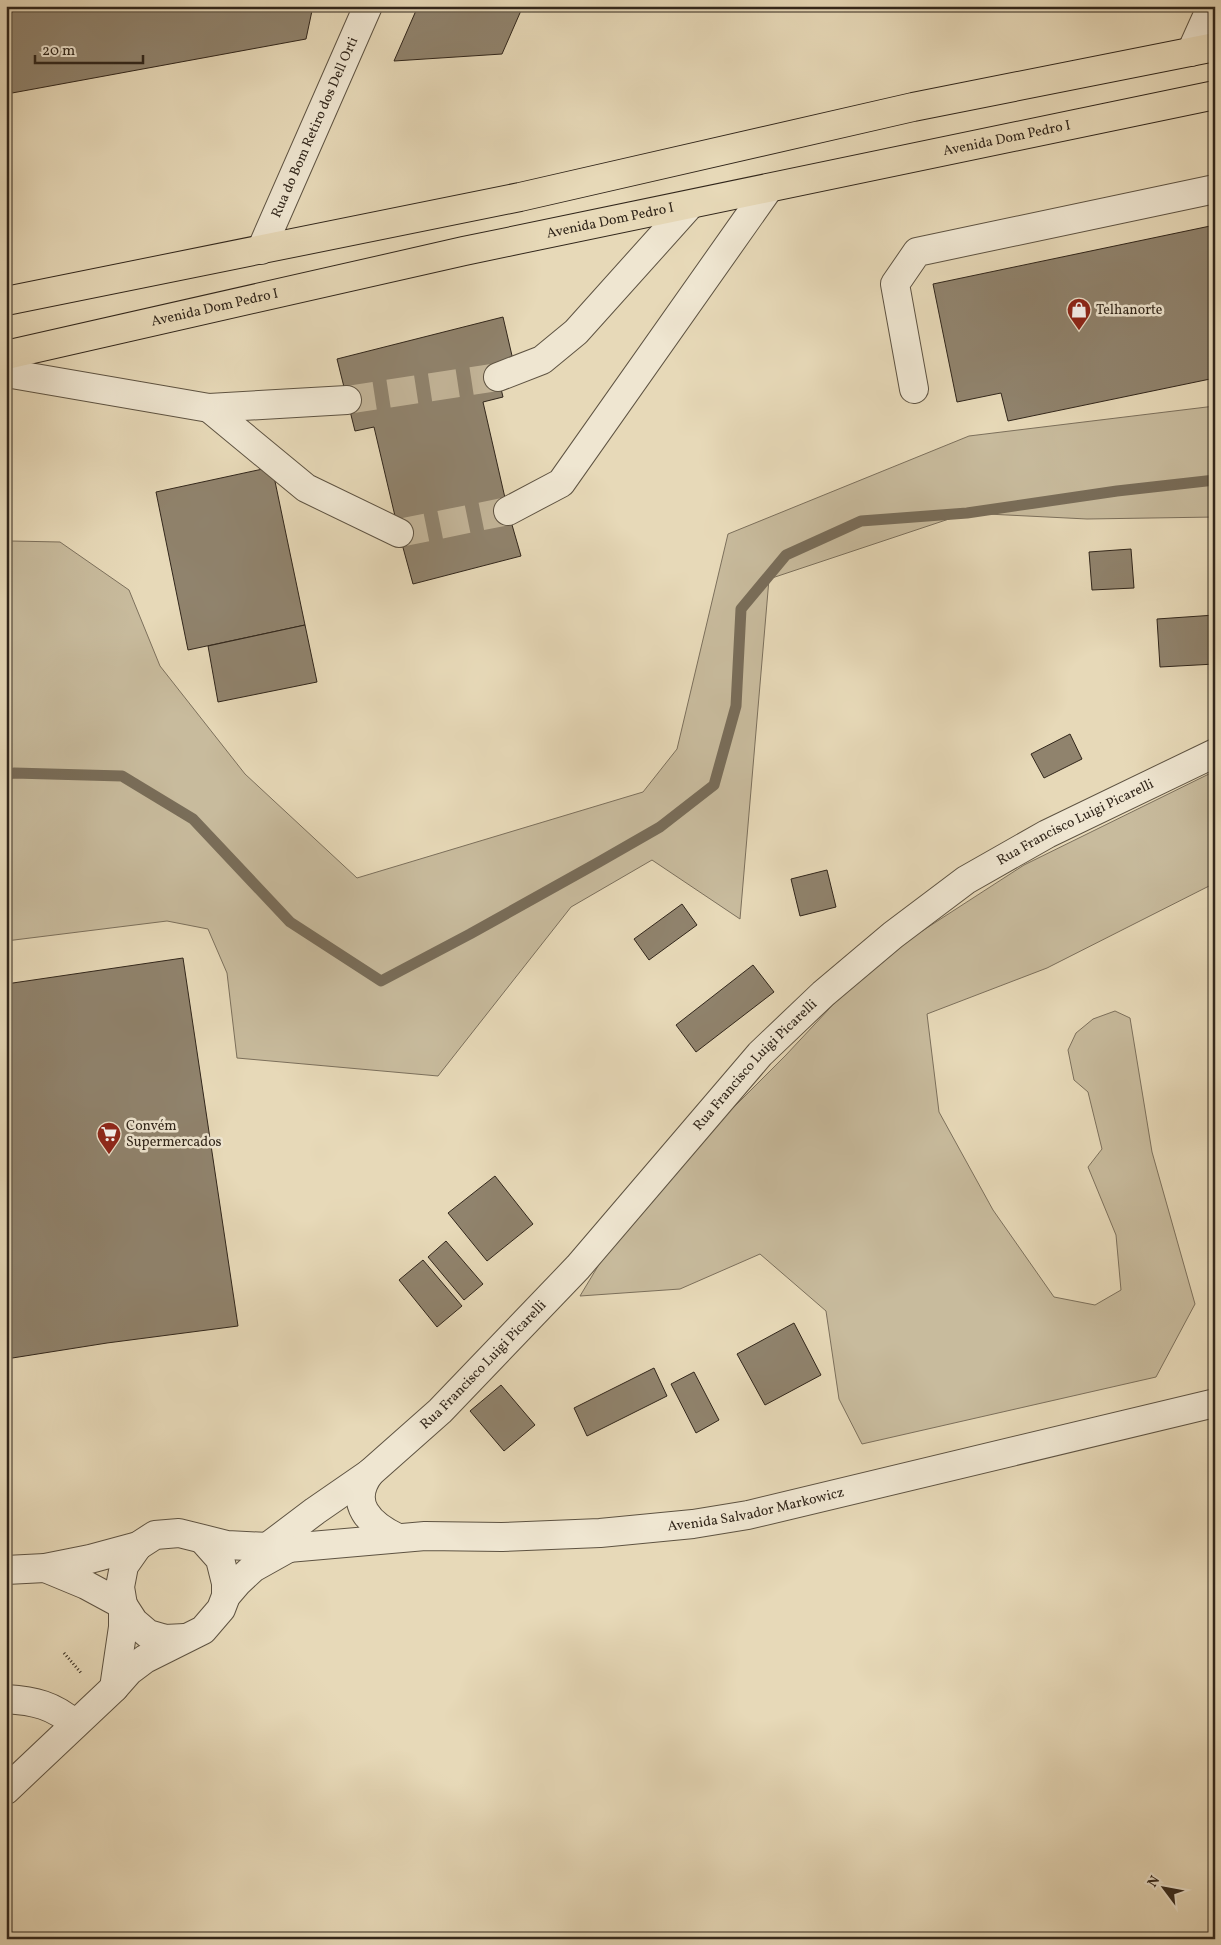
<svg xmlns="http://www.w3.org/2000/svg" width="1221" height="1945" viewBox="0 0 1221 1945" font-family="Vollkorn,serif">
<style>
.green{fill:#c8bb9d;stroke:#7c705c}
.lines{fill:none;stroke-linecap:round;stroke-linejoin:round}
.stream{stroke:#796d59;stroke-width:11}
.building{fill:#90836d;stroke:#31261b}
.minor-tunnel{stroke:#c3b599;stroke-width:28;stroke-dasharray:28 14;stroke-linecap:butt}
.minor-casing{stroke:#5e5342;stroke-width:30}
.major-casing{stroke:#31261b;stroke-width:30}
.path{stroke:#31261b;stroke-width:3;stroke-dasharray:1 2.5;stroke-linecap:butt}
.minor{stroke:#efe6d1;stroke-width:28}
.major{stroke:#e7d9b8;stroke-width:28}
.labels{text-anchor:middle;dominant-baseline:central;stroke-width:5;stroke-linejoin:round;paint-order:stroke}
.street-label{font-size:14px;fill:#31261b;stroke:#efe6d1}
.poi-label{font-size:14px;fill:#31261b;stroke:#efe6d1;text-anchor:start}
</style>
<rect width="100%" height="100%" fill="#e7d9b8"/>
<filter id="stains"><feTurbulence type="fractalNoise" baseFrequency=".004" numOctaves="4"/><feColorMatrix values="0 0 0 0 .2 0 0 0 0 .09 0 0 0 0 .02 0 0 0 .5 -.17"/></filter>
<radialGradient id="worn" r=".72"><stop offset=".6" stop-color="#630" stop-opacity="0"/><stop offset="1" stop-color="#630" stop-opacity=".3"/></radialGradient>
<g class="green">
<polygon points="1215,406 1215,517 1087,519 967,513 769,579 740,919 652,860 571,907 438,1076 237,1058 227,973 208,929 167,921 6,941 6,548 11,541 60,542 129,590 160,666 245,774 357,878 643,792 677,749 728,534 969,436"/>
<polygon points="1215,771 1215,883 1047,968 927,1014 939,1112 993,1210 1054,1297 1095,1305 1121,1290 1116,1235 1088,1167 1102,1149 1088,1092 1074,1080 1068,1050 1076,1033 1093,1019 1115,1011 1130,1018 1152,1152 1195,1304 1156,1377 862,1444 839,1399 826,1311 760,1254 680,1289 580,1296 633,1208 786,1055 871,964 1024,865"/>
</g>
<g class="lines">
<polyline class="stream" points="6,775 14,773 122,776 193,819 290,922 381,981 470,934 599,862 660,827 714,785 736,706 741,609 786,555 861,521 967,513 1117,491 1215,480"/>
</g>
<g class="building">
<polygon points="6,6 313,6 306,39 12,93 6,61"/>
<polygon points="418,6 523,6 502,54 394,61"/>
<polygon points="1215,225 1215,378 1008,421 1001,393 957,402 933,284"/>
<polygon points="503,317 513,360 495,364 503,397 483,402 508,511 521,556 413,584 399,533 374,427 355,431 337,359"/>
<polygon points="272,467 305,625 188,650 156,492"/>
<polygon points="1131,549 1134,588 1092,590 1089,552"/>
<polygon points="1215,615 1215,664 1160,667 1157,619"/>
<polygon points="305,625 317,682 218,702 208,646"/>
<polygon points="1070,734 1082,759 1044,778 1031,754"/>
<polygon points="827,870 836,907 800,916 791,879"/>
<polygon points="682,904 697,925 649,960 634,939"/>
<polygon points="183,958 238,1326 107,1343 6,1359 6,984"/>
<polygon points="753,965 774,992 696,1052 676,1025"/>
<polygon points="495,1176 533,1224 487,1261 448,1213"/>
<polygon points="446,1241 483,1284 464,1300 428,1257"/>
<polygon points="423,1260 462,1306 437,1327 399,1280"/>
<polygon points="794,1323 821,1375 765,1405 737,1354"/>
<polygon points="654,1368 667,1396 587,1436 574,1408"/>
<polygon points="694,1372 719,1420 696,1433 671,1384"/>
<polygon points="501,1385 535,1425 504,1451 470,1411"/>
</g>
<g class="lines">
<g class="minor-tunnel">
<polyline points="347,400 498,377"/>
<polyline points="399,533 508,511"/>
</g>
<defs>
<g id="minor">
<polyline points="1191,52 1209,12 1214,6"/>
<path id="s1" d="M261,250L368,6"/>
<polyline points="6,373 209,408 347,400"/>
<polyline points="498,377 542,360 576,332 690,205"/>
<polyline points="914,389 895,284 917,252 1215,189"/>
<polyline points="209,408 306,488 399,533"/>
<polyline points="508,511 561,483 769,188"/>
<path d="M370,1473C347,1503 370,1525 398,1538"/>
<polyline points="204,1541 220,1559 226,1583 226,1596"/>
<path id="s2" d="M266,1548L315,1511L370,1473L440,1411L578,1267L760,1054L823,994L893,935L966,880L1047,834L1215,753"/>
<polyline points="45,1568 86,1585 123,1605 134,1622 148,1634 165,1639 185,1638"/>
<path id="s3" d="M6,1570L45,1568L90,1559L138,1546L155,1535L179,1533L227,1545L288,1548L425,1536L502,1537L600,1533L693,1524L748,1515L1215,1403"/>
<polyline points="114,1688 123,1627 123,1605 120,1587 124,1566 138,1546"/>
<path d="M6,1699C35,1701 53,1705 75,1724"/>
<polyline points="6,1790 114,1688 129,1671 145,1659 203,1630 221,1609 226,1596 238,1582 253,1568 287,1549"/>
</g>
<g id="major">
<polyline points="6,301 520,197 913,107 1215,47"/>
<path id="s4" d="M6,355L464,251L1215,95"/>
</g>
</defs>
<use href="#minor" class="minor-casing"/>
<use href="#major" class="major-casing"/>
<polyline class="path" points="64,1653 82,1674"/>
<use href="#minor" class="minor"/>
<use href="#major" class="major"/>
</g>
<defs>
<symbol id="shop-pin" viewBox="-11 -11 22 30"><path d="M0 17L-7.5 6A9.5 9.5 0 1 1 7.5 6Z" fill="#8f2418" stroke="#efe6d1"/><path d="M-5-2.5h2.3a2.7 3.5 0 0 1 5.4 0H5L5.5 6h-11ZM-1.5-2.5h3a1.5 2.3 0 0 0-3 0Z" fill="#fff"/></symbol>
<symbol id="supermarket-pin" viewBox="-11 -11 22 30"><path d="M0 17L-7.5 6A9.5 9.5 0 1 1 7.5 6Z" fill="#8f2418" stroke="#efe6d1"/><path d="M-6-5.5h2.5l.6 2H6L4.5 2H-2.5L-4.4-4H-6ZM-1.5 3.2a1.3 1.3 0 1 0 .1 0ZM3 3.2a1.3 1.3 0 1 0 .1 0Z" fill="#fff"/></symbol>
</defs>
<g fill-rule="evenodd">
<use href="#shop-pin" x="1065" y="296" width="28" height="38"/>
<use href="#supermarket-pin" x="95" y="1120" width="28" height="38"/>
</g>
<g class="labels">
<g class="street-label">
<text stroke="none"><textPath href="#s1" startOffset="134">Rua do Bom Retiro dos Dell Orti</textPath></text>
<text stroke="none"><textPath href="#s4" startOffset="1024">Avenida Dom Pedro I</textPath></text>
<text stroke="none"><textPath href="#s4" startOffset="619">Avenida Dom Pedro I</textPath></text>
<text stroke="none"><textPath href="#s4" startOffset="214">Avenida Dom Pedro I</textPath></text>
<text stroke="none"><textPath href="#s2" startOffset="1095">Rua Francisco Luigi Picarelli</textPath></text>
<text stroke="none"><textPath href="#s2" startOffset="690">Rua Francisco Luigi Picarelli</textPath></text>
<text stroke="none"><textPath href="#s2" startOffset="285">Rua Francisco Luigi Picarelli</textPath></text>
<text stroke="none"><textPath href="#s3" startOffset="760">Avenida Salvador Markowicz</textPath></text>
</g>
<g class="poi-label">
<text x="1096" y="310">Telhanorte</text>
<text x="126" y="1126">Convém<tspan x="126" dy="16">Supermercados</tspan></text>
</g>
</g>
<rect width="1221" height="1945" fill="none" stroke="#e7d9b8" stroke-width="25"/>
<rect x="8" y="8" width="1206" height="1930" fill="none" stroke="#31261b" stroke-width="2.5"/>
<rect x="12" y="12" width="1196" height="1920" fill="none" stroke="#31261b"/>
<g transform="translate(1164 1888) rotate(302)" stroke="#efe6d1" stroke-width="4" paint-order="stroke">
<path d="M0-4L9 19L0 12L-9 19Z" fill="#31261b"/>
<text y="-8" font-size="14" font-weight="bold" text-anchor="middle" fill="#31261b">N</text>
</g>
<path d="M35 55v8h108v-8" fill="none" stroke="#31261b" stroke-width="2.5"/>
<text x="42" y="55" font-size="15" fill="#31261b" stroke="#efe6d1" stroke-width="4" paint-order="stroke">20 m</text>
<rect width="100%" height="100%" filter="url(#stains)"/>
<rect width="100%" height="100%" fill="url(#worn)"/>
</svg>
